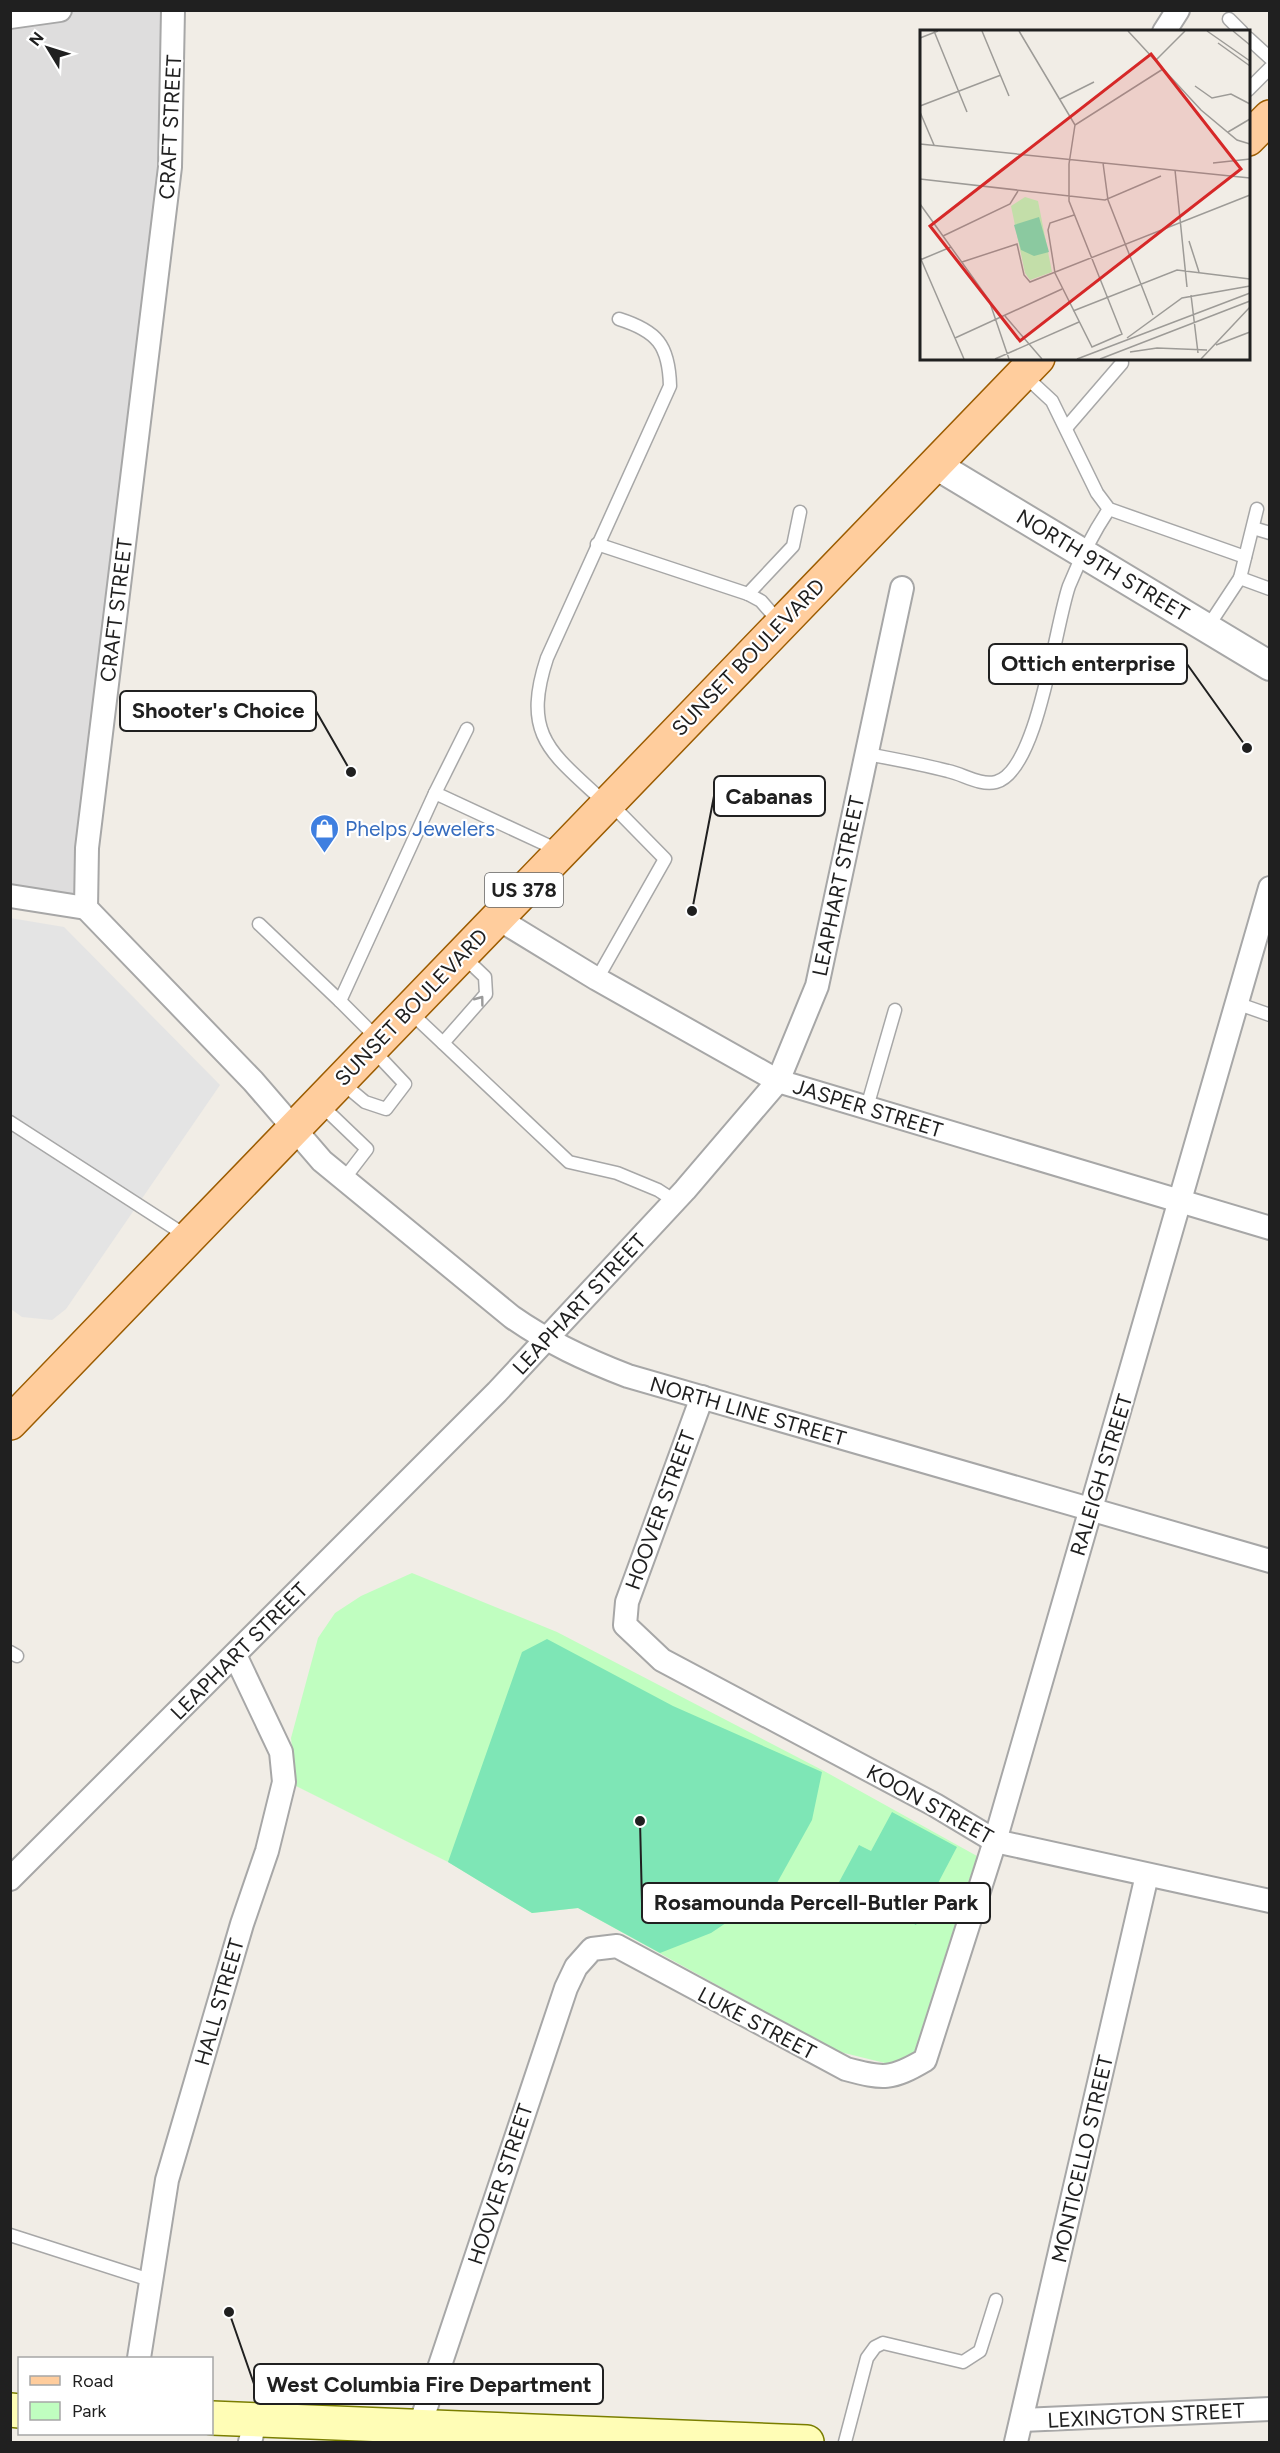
<svg xmlns="http://www.w3.org/2000/svg" width="1280" height="2453" viewBox="0 0 1280 2453" font-family="Figtree,sans-serif">
<style>
.residential{fill:#dedddd}
.park{fill:#c0fec0}
.pitch{fill:#7ee6b6}
.parking{fill:#e4e4e4}
.lines{fill:none;stroke-linecap:round;stroke-linejoin:round}
.service-casing{stroke:#a7a7a7;stroke-width:15}
.minor-casing{stroke:#a7a7a7;stroke-width:26}
.tertiary-casing{stroke:#a7a7a7;stroke-width:32}
.secondary-casing{stroke:#7a7e00;stroke-width:36}
.primary-casing{stroke:#9c5c00;stroke-width:36}
.service{stroke:#fff;stroke-width:12}
.minor{stroke:#fff;stroke-width:22}
.tertiary{stroke:#fff;stroke-width:28}
.secondary{stroke:#fffdb6;stroke-width:33}
.primary{stroke:#ffcd9d;stroke-width:33}
.oneway{stroke:#9b9b9b}
.labels{text-anchor:middle;dominant-baseline:central;stroke-width:4.5;stroke-linejoin:round;paint-order:stroke}
.shield{fill:#fff;stroke:#636363;stroke-width:1.5}
.shield-label{font-size:20px;font-weight:bold;fill:#202020}
.street-label{font-size:21px;fill:#202020;stroke:#fff}
.shop-label{font-size:21px;fill:#366cbe;stroke:#fff;text-anchor:start}
.inset-road{fill:none;stroke:#9d9b97;stroke-width:1.5}
.view{fill:#d62828;fill-opacity:0.15;stroke:#d62828;stroke-width:3}
.inset-edge{fill:none;stroke:#202020;stroke-width:3}
.leader{fill:none;stroke:#202020;stroke-width:2}
.callout-dot{fill:#202020;stroke:#fff;stroke-width:2}
.callout{fill:#fff;stroke:#202020;stroke-width:2}
.callout-label{font-size:22px;text-anchor:middle;font-weight:bold;fill:#202020}
</style>
<rect width="100%" height="100%" fill="#f1ede6"/>
<polygon class="residential" points="10,11 173,11 174,66 86,908 11,896"/>
<polygon class="park" points="412,1573 557,1632 824,1771 977,1856 914,2053 893,2065 836,2051 578,1908 532,1913 448,1862 296,1786 291,1738 318,1638 335,1613 361,1596"/>
<g class="pitch">
<polygon points="547,1639 673,1706 822,1772 812,1820 772,1892 711,1933 660,1953 578,1908 532,1913 448,1862 522,1652"/>
<polygon points="892,1812 957,1847 916,1925 838,1884 859,1845 871,1851"/>
</g>
<polygon class="parking" points="10,918 64,927 220,1085 66,1309 52,1320 22,1317 11,1309"/>
<g class="lines">
<defs>
<g id="service">
<polyline points="1229,19 1242,32"/>
<polyline points="1248,38 1270,58"/>
<polyline points="1248,90 1270,68"/>
<polyline points="1024,375 1052,401 1097,493 1109,509 1245,557"/>
<polyline points="1066,428 1122,363"/>
<polyline points="1253,528 1270,533"/>
<polyline points="597,544 748,594 761,601 780,623"/>
<polyline points="1240,578 1257,509"/>
<polyline points="748,594 793,546 800,512"/>
<polyline points="1207,628 1240,578 1270,589"/>
<path d="M867,754C894,759 921,764 948,771C963,774 980,786 996,782C1038,771 1055,626 1069,586C1080,559 1093,533 1109,509"/>
<polyline points="435,793 467,729"/>
<path d="M605,803C552,753 521,737 547,658L670,386C669,345 657,331 619,319"/>
<polyline points="259,924 340,1001"/>
<polyline points="597,979 665,859 611,804"/>
<polyline points="1236,1003 1270,1015"/>
<polyline points="409,1011 569,1162 617,1173 658,1190 675,1201"/>
<polyline points="379,1040 340,1001 435,793 560,851"/>
<polyline points="443,1043 486,994 485,977 463,956"/>
<polyline points="341,1082 365,1102 386,1109 405,1084 372,1049"/>
<polyline points="320,1104 367,1149 344,1179"/>
<polyline points="867,1107 895,1010"/>
<polyline points="10,1122 188,1237"/>
<polyline points="10,1652 17,1656"/>
<polyline points="10,2235 153,2281"/>
<polyline points="845,2442 867,2358 875,2347 883,2343 963,2362 980,2351 996,2300"/>
</g>
<g id="minor">
<path d="M173,10L170,167L87,848L86,908L253,1081L322,1161L512,1317C549,1343 586,1360 628,1376L1270,1561"/>
<polyline points="10,17 60,10"/>
<polyline points="1164,32 1178,10"/>
<polyline points="10,896 86,908"/>
<polyline points="497,918 597,979 778,1081 1270,1228"/>
<polyline points="702,1397 627,1602 625,1625 662,1660 935,1805 995,1841 1270,1901"/>
<polyline points="10,1879 497,1392 685,1190 778,1081 817,986 902,588"/>
<polyline points="139,2358 167,2180 242,1924 267,1851 284,1782 281,1752 235,1655"/>
<polyline points="1022,2420 1270,2409"/>
<path d="M420,2425L566,1988L576,1967L592,1949L617,1946L846,2069C884,2079 891,2080 925,2060L995,1841L1270,888"/>
<polyline points="250,2442 256,2419"/>
<polyline points="1016,2442 1147,1875"/>
</g>
<polyline id="tertiary" points="936,465 1270,666"/>
<g id="secondary">
<polyline points="10,2410 20,2411"/>
<polyline points="212,2418 807,2442"/>
</g>
<g id="primary">
<polyline points="1248,139 1270,117"/>
<polyline points="10,1423 1038,358"/>
</g>
</defs>
<use href="#service" class="service-casing"/>
<use href="#minor" class="minor-casing"/>
<use href="#tertiary" class="tertiary-casing"/>
<use href="#secondary" class="secondary-casing"/>
<use href="#primary" class="primary-casing"/>
<use href="#service" class="service"/>
<use href="#minor" class="minor"/>
<use href="#tertiary" class="tertiary"/>
<use href="#secondary" class="secondary"/>
<use href="#primary" class="primary"/>
</g>
<defs><path id="oneway-chevron" d="M-2-3.5L2.5 0L-2 3.5" fill="none" stroke-width="1.6" stroke-linecap="round" stroke-linejoin="round" transform="scale(1.5)"/></defs>
<use class="oneway" href="#oneway-chevron" transform="translate(480 1000) rotate(-53)"/>
<defs>
<symbol id="shop-pin" viewBox="-11 -11 22 30"><path d="M0 17L-7.5 6A9.5 9.5 0 1 1 7.5 6Z" fill="#3f7fe0" stroke="#fff"/><path d="M-5-2.5h2.3a2.7 3.5 0 0 1 5.4 0H5L5.5 6h-11ZM-1.5-2.5h3a1.5 2.3 0 0 0-3 0Z" fill="#fff"/></symbol>
</defs>
<g fill-rule="evenodd">
<use href="#shop-pin" x="308" y="812" width="33" height="45"/>
</g>
<g class="labels">
<rect class="shield" x="485" y="873" width="78" height="34" rx="4.5"/>
<g class="shield-label">
<text x="524" y="890">US 378</text>
</g>
<g class="street-label">
<text transform="translate(170 127) rotate(-87)">CRAFT STREET</text>
<text transform="translate(1103 565) rotate(31)">NORTH 9TH STREET</text>
<text transform="translate(116 610) rotate(-83)">CRAFT STREET</text>
<text transform="translate(748 657) rotate(-46)">SUNSET BOULEVARD</text>
<text transform="translate(838 886) rotate(-78)">LEAPHART STREET</text>
<text transform="translate(411 1007) rotate(-46)">SUNSET BOULEVARD</text>
<text transform="translate(868 1108) rotate(17)">JASPER STREET</text>
<text transform="translate(579 1304) rotate(-47)">LEAPHART STREET</text>
<text transform="translate(748 1411) rotate(16)">NORTH LINE STREET</text>
<text transform="translate(1101 1475) rotate(-73)">RALEIGH STREET</text>
<text transform="translate(660 1510) rotate(-70)">HOOVER STREET</text>
<text transform="translate(239 1651) rotate(-45)">LEAPHART STREET</text>
<text transform="translate(930 1804) rotate(29)">KOON STREET</text>
<text transform="translate(219 2002) rotate(-74)">HALL STREET</text>
<text transform="translate(757 2023) rotate(28)">LUKE STREET</text>
<text transform="translate(1082 2159) rotate(-77)">MONTICELLO STREET</text>
<text transform="translate(500 2184) rotate(-72)">HOOVER STREET</text>
<text transform="translate(1146 2415) rotate(-3)">LEXINGTON STREET</text>
</g>
<g class="shop-label">
<text x="345" y="828">Phelps Jewelers</text>
</g>
</g>
<g transform="translate(920 30)">
<rect width="330" height="330" fill="#f1ede6"/>
<path d="M105,167L118,171L132,242L110,250L105,243L91,176Z" fill="#c0fec0"/>
<path d="M119,187L129,222L114,226L101,220L94,195Z" fill="#7ee6b6"/>
<path class="inset-road" d="M14,1L47,82M62,1L89,66M99,1L155,95M208,1L281,80L317,110L330,114M287,1L330,31M313,1L330,15M0,8L18,1M298,13L330,36M235,31L265,1M275,56L292,68L311,64L330,74M140,69L174,52M0,76L81,45M0,82L14,115M308,102L330,89M0,114L330,148M183,133L188,170L233,285M293,133L330,129M255,140L267,257M0,149L185,170L241,146M0,174L69,270L89,329M154,185L130,193L128,200L135,243L172,317L202,304L149,171V134L155,95L243,39M23,206L90,174L98,161M269,211L279,242M0,227L44,329M0,230L31,217M42,232L97,214L104,245L110,252L330,165M271,265L278,323M153,281L257,240L330,249M85,286L122,329M35,308L142,259M207,308L262,268L330,256M296,315L330,302M210,322L237,318L287,320M75,329L159,292M157,329L330,263M180,329L330,271M281,329L330,277"/>
<path class="view" d="M231,24L321,139L100,311L10,196Z"/>
<rect width="330" height="330" class="inset-edge"/>
</g>
<path class="leader" d="M1247 748L1187 664M351 772L316 711M692 911L714 796M640 1821L642 1903M229 2312L254 2384"/>
<g class="callout-dot">
<circle cx="1247" cy="748" r="6"/>
<circle cx="351" cy="772" r="6"/>
<circle cx="692" cy="911" r="6"/>
<circle cx="640" cy="1821" r="6"/>
<circle cx="229" cy="2312" r="6"/>
</g>
<g class="callout">
<rect x="989" y="644" width="198" height="40" rx="6"/>
<rect x="120" y="691" width="196" height="40" rx="6"/>
<rect x="714" y="776" width="111" height="40" rx="6"/>
<rect x="642" y="1883" width="348" height="40" rx="6"/>
<rect x="254" y="2364" width="349" height="40" rx="6"/>
</g>
<g class="callout-label">
<text x="1088" y="671">Ottich enterprise</text>
<text x="218" y="718">Shooter's Choice</text>
<text x="769" y="804">Cabanas</text>
<text x="816" y="1910">Rosamounda Percell-Butler Park</text>
<text x="429" y="2392">West Columbia Fire Department</text>
</g>
<rect width="1280" height="2453" fill="none" stroke="#202020" stroke-width="24"/>
<rect x="18" y="2357" width="195" height="78" fill="#ffffff" stroke="#a6a6a6" stroke-width="1.5"/>
<rect x="30" y="2376" width="30" height="9" fill="#ffcd9d" stroke="#a6a6a6" stroke-width="1.5"/>
<text x="72" y="2387" font-size="18" fill="#202020">Road</text>
<rect x="30" y="2402" width="30" height="18" fill="#c0fec0" stroke="#a6a6a6" stroke-width="1.5"/>
<text x="72" y="2417" font-size="18" fill="#202020">Park</text>
<g transform="translate(48 48) rotate(308)" stroke="#ffffff" stroke-width="4.5" paint-order="stroke">
<path d="M0-4.5L10 22L0 15L-10 22Z" fill="#202020"/>
<text y="-9" font-size="16" font-weight="bold" text-anchor="middle" fill="#202020">N</text>
</g>
</svg>
